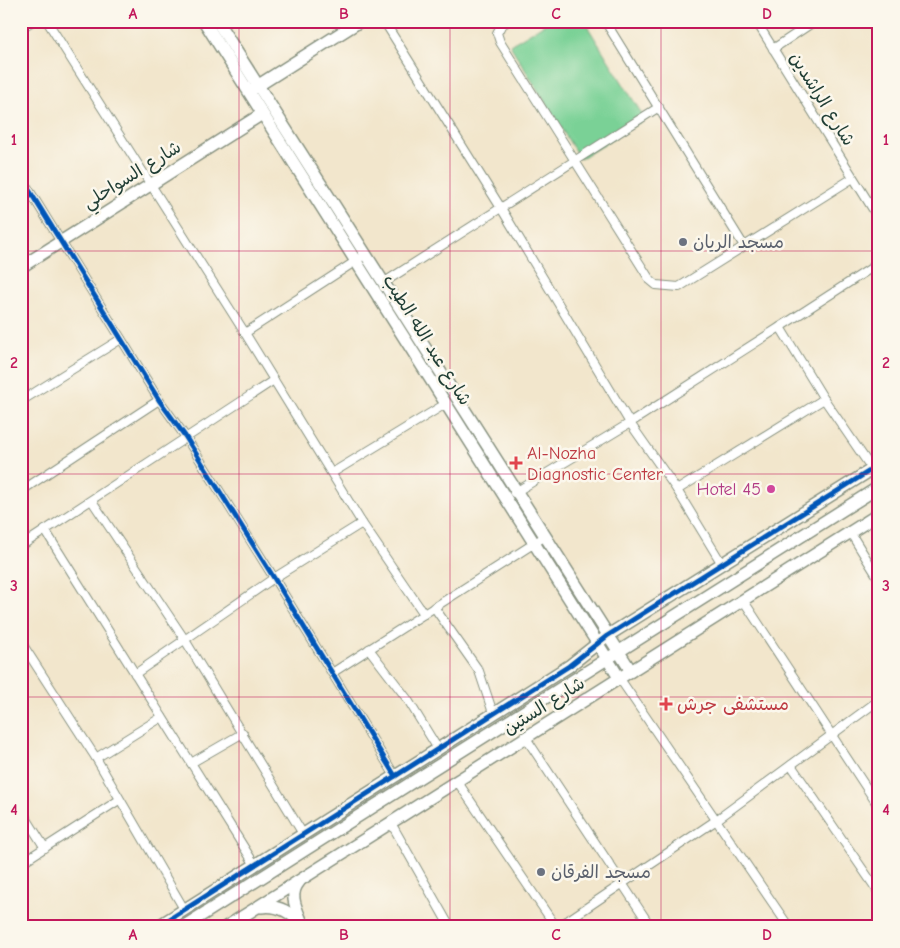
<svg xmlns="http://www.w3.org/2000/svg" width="900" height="948" viewBox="0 0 900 948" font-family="'Comic Neue','Playpen Sans Arabic',sans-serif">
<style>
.green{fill:#7ad196;stroke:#4c8765}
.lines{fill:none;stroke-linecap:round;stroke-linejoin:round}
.street-casing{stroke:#889280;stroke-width:10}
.secondary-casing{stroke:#889280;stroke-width:14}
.street{stroke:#fff;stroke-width:8}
.secondary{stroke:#fff;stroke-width:11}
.cycleway-casing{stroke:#fbf7ec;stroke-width:8}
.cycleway{stroke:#0057b8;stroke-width:5}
.grid{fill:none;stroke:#c2185b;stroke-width:1;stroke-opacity:0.55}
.worship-dot{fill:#6b7280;stroke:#fbf7ec;stroke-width:2}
.health-dot{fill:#e0444e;stroke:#fbf7ec;stroke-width:2}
.hotel-dot{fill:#d1479c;stroke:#fbf7ec;stroke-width:2}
.labels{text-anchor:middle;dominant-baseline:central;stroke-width:5;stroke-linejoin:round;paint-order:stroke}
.street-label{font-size:18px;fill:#1f3d34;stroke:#fbf7ec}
.worship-label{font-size:18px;fill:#5b616d;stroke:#fbf7ec;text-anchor:start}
.health-label{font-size:18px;fill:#be3a42;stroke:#fbf7ec;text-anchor:start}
.hotel-label{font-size:18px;fill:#b23c85;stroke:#fbf7ec;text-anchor:end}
.neatline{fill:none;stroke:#c2185b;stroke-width:2}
.grid-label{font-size:16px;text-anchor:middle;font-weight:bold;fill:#c2185b}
</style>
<rect width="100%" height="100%" fill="#fbf7ec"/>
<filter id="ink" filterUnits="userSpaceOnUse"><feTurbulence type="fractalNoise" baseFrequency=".02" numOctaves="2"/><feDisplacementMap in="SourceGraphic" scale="10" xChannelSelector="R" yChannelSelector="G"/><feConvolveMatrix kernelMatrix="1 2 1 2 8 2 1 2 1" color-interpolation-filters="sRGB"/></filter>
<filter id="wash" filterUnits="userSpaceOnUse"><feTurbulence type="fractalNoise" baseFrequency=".0096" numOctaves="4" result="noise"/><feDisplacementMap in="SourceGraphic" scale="20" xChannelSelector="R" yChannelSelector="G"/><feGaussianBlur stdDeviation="1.12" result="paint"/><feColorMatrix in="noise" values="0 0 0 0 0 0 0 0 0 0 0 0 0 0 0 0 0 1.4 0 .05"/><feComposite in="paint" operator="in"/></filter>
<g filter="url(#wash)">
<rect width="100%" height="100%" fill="#f2e6cc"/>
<polygon class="green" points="550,21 584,21 645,119 580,159 510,45"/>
</g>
<g filter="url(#ink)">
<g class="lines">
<defs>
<g id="street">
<polyline points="47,21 245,333 362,523 424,614"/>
<polyline points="384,21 501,208 630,423 677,490 722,564"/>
<polyline points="508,21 501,26 497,33 500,42 650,280 656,285 679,287 853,178"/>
<polyline points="605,21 744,246"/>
<polyline points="756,21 879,219"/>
<polyline points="21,28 33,21"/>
<polyline points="773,49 815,21"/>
<polyline points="21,177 159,400 185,436 274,578 395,776"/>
<polyline points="383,283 659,107"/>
<polyline points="780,327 879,263"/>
<polyline points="245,333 359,259"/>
<polyline points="21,401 121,339"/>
<polyline points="332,473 447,403"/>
<polyline points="677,490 824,399"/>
<polyline points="21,491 159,400"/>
<polyline points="514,493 630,423 780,327 824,399 872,469"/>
<polyline points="92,501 185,640 303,834"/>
<polyline points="45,530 255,865"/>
<polyline points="850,532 879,579"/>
<polyline points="21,546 274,380"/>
<polyline points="743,600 879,807"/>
<polyline points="434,607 479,671 493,713"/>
<polyline points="21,642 96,758 184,909"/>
<polyline points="369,649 408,700 438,749"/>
<polyline points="332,673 544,537"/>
<polyline points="135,674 274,578 362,523"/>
<polyline points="620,679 789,927"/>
<polyline points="526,738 651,927"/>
<polyline points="96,758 162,717"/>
<polyline points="191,763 243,733"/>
<polyline points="791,765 879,893"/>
<polyline points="457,781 556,927"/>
<polyline points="21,810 45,848"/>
<polyline points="391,823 450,927"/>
<polyline points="21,863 119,800"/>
<polyline points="558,927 715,821 879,700"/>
</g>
<g id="secondary">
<polyline points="204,21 620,679"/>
<polyline points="217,21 631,671"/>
<polyline points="251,90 360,21"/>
<polyline points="21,267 262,114"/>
<path d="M299,882C288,894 297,910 302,923"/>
<path d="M261,907C279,904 292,913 304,927"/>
<polyline points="157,927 569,666 607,636 879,465"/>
<polyline points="183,927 879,487"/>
<polyline points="226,927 879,514"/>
</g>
</defs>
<use href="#street" class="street-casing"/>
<use href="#secondary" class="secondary-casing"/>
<use href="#street" class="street"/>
<use href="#secondary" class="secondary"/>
<defs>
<g id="cycleway">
<polyline points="21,177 159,400 185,436 274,578 395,776"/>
<polyline points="157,927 569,666 607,636 879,465"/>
</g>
</defs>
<use href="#cycleway" class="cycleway-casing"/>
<use href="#cycleway" class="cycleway"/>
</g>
</g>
<path class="grid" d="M239,21V927M450,21V927M661,21V927M21,251H879M21,474H879M21,697H879"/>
<g class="worship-dot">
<circle cx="683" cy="242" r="5"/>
<circle cx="541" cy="872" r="5"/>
</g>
<g class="health-dot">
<path d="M513.5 455.5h5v5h5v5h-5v5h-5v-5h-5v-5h5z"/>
<path d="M663.5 696.5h5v5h5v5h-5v5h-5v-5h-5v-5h5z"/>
</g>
<circle class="hotel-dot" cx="771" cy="489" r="5"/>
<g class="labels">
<g class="street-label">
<text transform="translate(822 99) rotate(58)">شارع الراشدين</text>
<text transform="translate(132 175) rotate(-32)">شارع السواحلي</text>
<text transform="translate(427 340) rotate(58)">شارع عبد الله الطيب</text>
<text transform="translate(544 706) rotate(-32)">شارع الستين</text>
</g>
<g class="worship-label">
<text x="693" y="242">مسجد الريان</text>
<text x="551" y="872">مسجد الفرقان</text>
</g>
<g class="health-label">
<text x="527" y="453">Al-Nozha<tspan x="527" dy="21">Diagnostic Center</tspan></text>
<text x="677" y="704">مستشفى جرش</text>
</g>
<g class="hotel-label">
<text x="761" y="489">Hotel 45</text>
</g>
</g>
<rect width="900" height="948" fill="none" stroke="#fbf7ec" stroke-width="55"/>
<rect x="28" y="28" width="844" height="892" class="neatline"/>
<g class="grid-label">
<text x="133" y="19">A</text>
<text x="344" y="19">B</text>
<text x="556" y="19">C</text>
<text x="767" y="19">D</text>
<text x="14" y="145">1</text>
<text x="886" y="145">1</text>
<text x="14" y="368">2</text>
<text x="886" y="368">2</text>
<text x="14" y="591">3</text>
<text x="886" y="591">3</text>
<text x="14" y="815">4</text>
<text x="886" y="815">4</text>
<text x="133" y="940">A</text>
<text x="344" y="940">B</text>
<text x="556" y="940">C</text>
<text x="767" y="940">D</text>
</g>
</svg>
